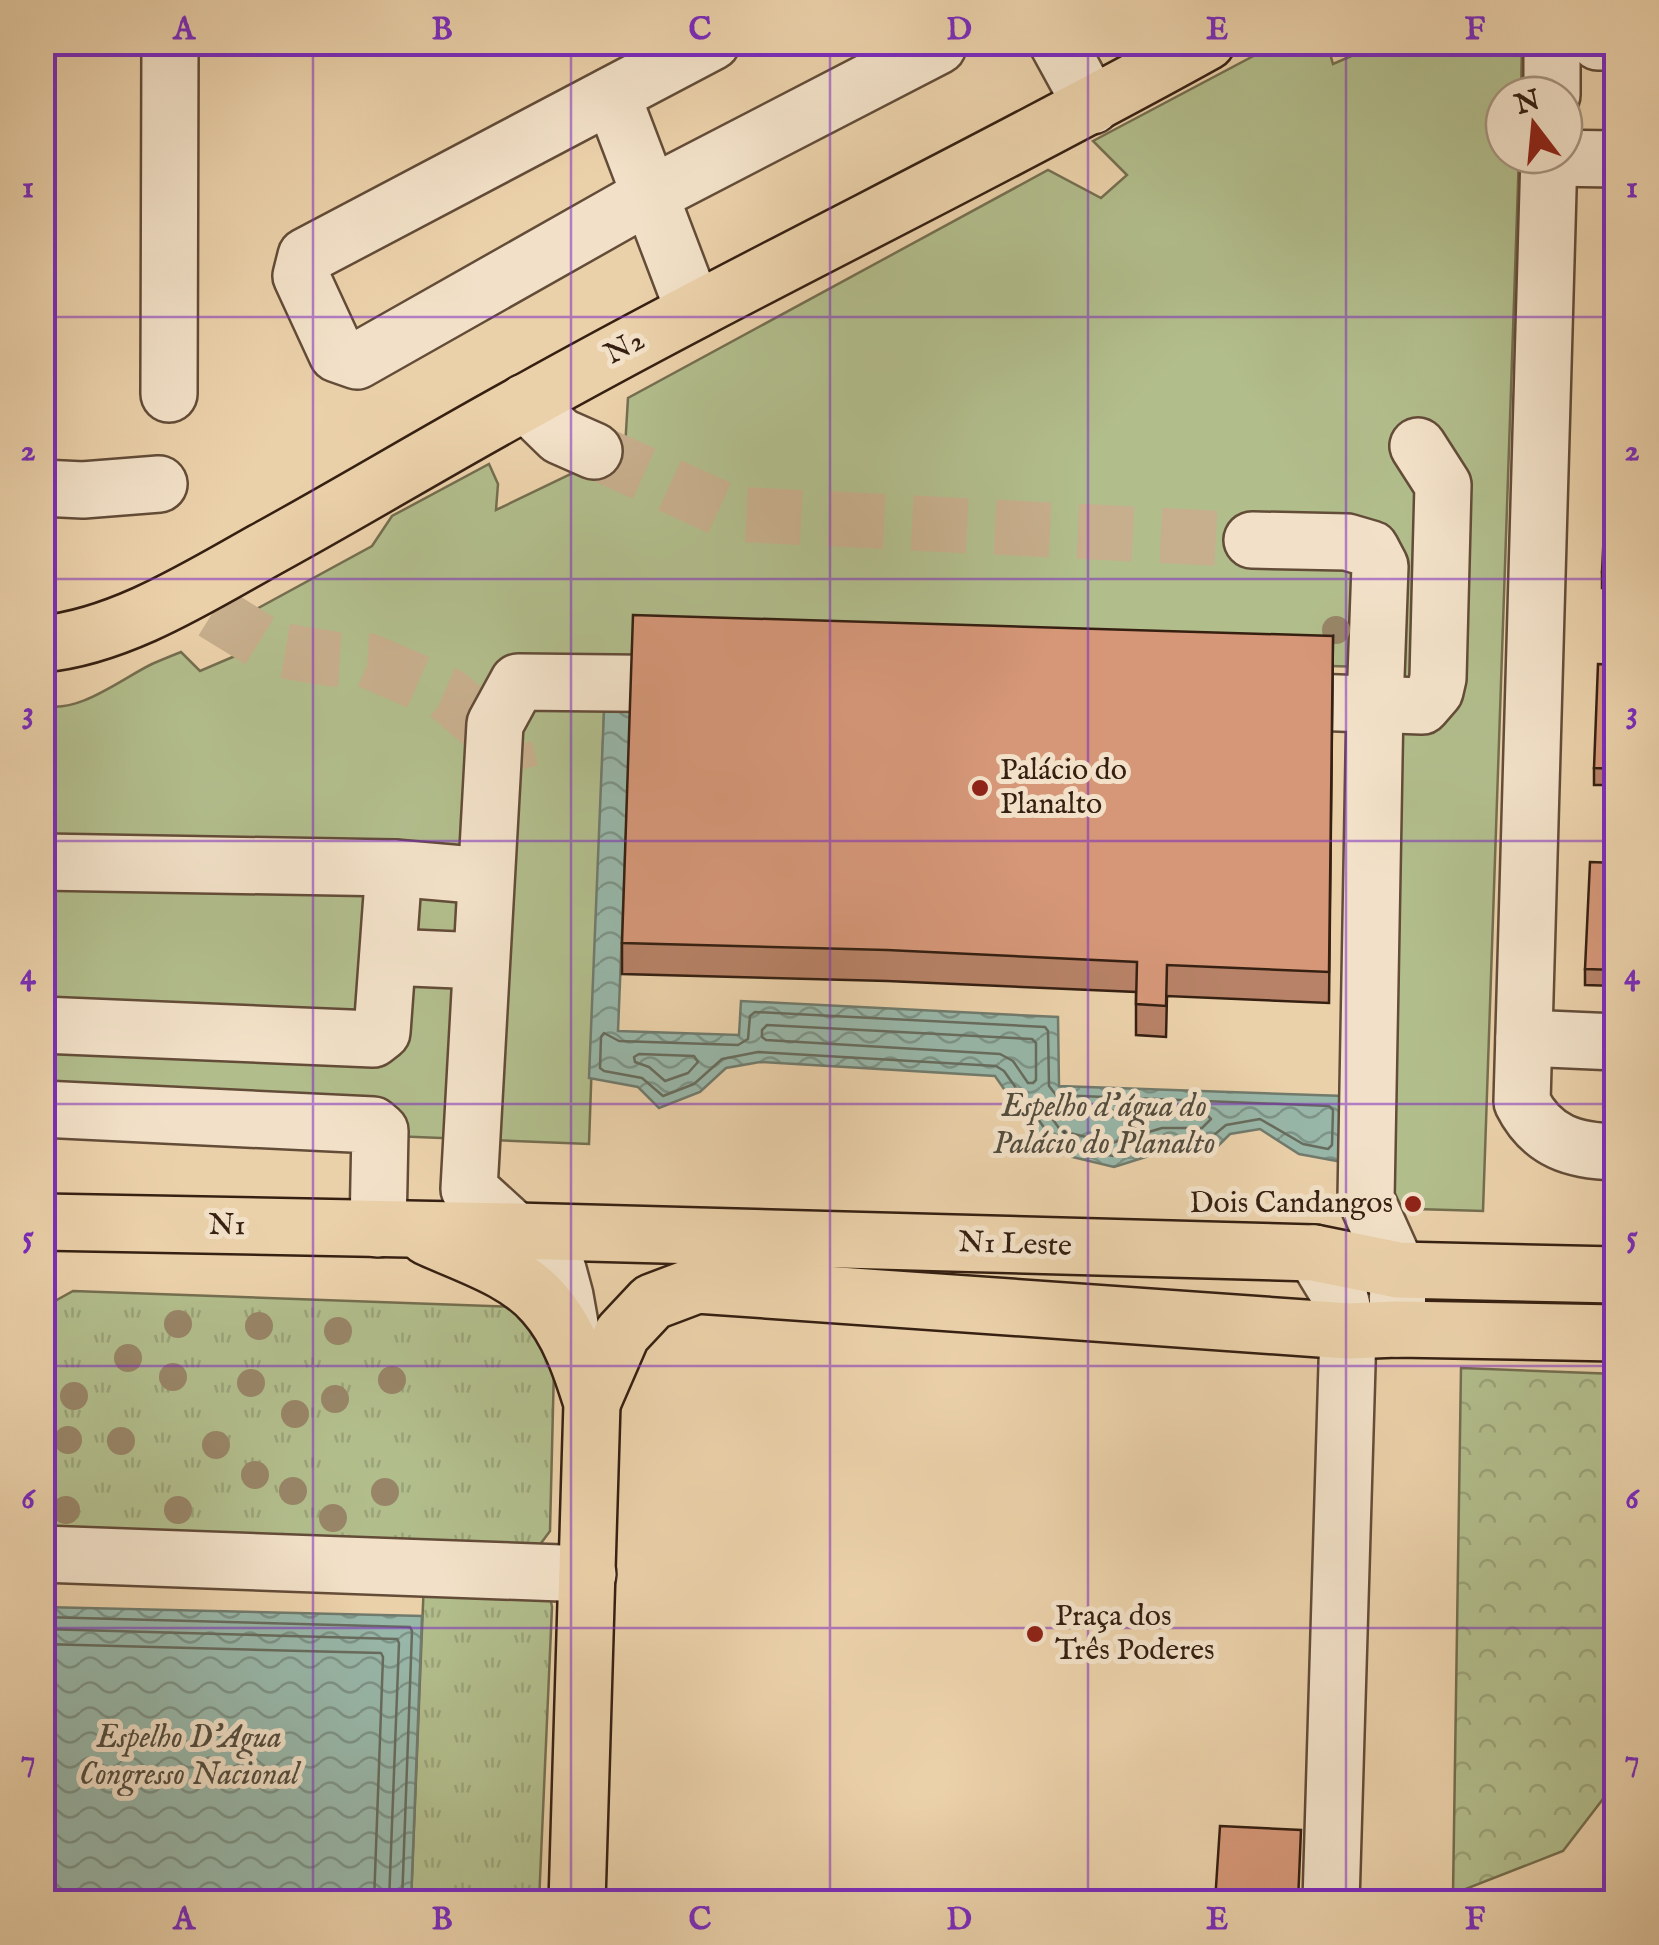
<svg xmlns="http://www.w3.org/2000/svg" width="1659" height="1945" viewBox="0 0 1659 1945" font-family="'IM FELL English',serif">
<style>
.grass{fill:#b2bd8c;stroke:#746e4f;stroke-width:2.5}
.forest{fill:url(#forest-crowns);stroke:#746e4f;stroke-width:2.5}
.park{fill:url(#park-tufts);stroke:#746e4f;stroke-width:2.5}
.water{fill:url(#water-waves);stroke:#717b6d;stroke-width:2.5}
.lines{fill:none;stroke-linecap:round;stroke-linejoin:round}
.shore{stroke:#676c5e;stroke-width:2.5}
.minor-tunnel{stroke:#c7ae8c;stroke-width:55;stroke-dasharray:55 28;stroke-linecap:butt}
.minor-casing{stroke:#634c38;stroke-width:60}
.major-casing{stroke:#362012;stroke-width:60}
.highway-casing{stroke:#362012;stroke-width:60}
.minor{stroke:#f2e1c8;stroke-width:55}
.major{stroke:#ebd1aa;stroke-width:55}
.highway{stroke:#ebd1aa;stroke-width:55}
.tree{fill:#988567}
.wall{fill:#b78267;stroke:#362012;stroke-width:2.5}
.building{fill:#d59778;stroke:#362012;stroke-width:2.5}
.grid{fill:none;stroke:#7b2cbf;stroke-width:2.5;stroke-opacity:0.55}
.poi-dot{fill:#8f2418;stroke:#f2e1c8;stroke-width:4}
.labels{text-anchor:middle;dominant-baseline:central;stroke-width:10;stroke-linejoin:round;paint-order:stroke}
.street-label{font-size:30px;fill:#362012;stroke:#f2e1c8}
.poi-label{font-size:30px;fill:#362012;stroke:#f2e1c8;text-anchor:start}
.water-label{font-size:32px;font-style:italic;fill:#534d3f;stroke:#f2e1c8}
.neatline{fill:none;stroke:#7b2cbf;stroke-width:4}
.grid-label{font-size:32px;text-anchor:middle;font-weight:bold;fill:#7b2cbf}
</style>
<defs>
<pattern id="forest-crowns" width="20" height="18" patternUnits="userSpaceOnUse" patternTransform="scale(2.5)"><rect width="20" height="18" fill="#b2bd8c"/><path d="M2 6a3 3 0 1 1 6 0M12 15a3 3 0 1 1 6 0" fill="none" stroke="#9aa278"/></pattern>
<pattern id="park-tufts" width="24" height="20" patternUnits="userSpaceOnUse" patternTransform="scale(2.5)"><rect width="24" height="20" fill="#b2bd8c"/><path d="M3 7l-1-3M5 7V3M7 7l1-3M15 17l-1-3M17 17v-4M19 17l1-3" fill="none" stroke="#9aa278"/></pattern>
<pattern id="water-waves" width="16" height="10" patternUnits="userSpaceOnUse" patternTransform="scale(2.5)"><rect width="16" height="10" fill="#98b7a9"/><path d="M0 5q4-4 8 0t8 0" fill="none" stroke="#7d9488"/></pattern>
</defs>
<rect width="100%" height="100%" fill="#ebd1aa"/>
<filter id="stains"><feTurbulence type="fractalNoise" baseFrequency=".002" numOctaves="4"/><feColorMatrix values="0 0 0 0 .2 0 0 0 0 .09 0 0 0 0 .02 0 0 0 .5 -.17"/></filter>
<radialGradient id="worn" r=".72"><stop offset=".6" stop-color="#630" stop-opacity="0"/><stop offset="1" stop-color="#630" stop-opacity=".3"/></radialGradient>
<path class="grass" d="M1278,43H1327L1333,64L1363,51L1365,43H1522L1521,95H1504V155H1519L1483,1211L1382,1208L1399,668L633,646L632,688L605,687L589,1144L43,1122V705C77,715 121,679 152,664C161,660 171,656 181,652L200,671L242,653L251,612L372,546L392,516L489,464L498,484L496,510L625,448L628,398L1048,170L1101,198L1127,175L1093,141Z"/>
<polygon class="forest" points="1461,1368 1616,1374 1616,1782 1563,1851 1453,1894"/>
<g class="park">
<polygon points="73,1291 516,1307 554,1367 550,1531 533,1554 43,1539 43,1303 53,1302"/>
<polygon points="424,1580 549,1591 552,1607 539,1902 411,1902"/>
</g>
<g class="water">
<polygon points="605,686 632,688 618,1031 739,1035 741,1001 1058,1017 1059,1086 1344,1096 1342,1162 1299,1154 1260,1129 1230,1134 1213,1151 1165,1151 1114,1167 1047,1151 995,1076 760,1062 726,1068 700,1092 659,1108 638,1087 589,1078"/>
<polygon points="43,1607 422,1616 411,1902 43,1902"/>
</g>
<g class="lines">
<g class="shore">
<polygon points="755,1012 1045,1027 1048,1031 1049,1086 1056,1095 1329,1106 1333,1110 1332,1145 1328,1149 1303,1144 1260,1119 1226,1125 1208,1140 1164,1141 1113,1156 1055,1143 1004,1071 996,1066 758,1052 722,1059 694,1084 663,1096 642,1078 604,1071 600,1068 601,1037 604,1033 619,1041 738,1045 748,1039 750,1016"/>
<polygon points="767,1025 1032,1039 1036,1043 1036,1080 1033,1083 1028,1083 1013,1061 1000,1054 766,1040 762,1037 762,1030"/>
<polygon points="639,1054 694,1056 698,1062 688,1073 665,1081 649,1067 635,1062 634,1057"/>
<polygon points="1055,1108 1206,1114 1211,1119 1202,1128 1162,1128 1112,1143 1061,1131 1049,1114 1050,1110"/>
<polyline points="42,1617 410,1627 412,1631 402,1902"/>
<polyline points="42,1629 397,1639 399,1643 389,1902"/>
<polyline points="42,1644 381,1653 383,1657 374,1902"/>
</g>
<g class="minor-tunnel">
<polyline points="594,451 733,514 1252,540"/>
<polyline points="213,612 273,649 333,659 369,661 448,695 504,743 511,772"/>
</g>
<defs>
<g id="minor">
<polyline points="712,42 306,256 301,276 337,354 357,361 652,194 938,46 939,42"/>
<polyline points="1057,42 1092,106"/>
<polyline points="1598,42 1604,42"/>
<polyline points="612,95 694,311"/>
<polyline points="1552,95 1552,42"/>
<path d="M1549,155L1522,1102C1542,1142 1574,1151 1616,1152"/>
<polyline points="1549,158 1616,159"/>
<polyline points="169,394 170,42"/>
<polyline points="525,402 560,436 594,451"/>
<polyline points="42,488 83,490 159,484"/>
<polyline points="1252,540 1347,542 1371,549 1380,566 1375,704 1366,1199 1398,1270 1397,1329"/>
<polyline points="1257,700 1422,706 1435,691 1438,678 1443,485 1418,446"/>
<polyline points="42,862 394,868 485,876"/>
<polyline points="388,957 481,961"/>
<polyline points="42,1025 373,1039 382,1032 394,868"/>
<polyline points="1524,1038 1616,1042"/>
<polyline points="42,1109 373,1125 380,1131 378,1229"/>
<polyline points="1314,1253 1339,1294 1348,1331 1331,1902"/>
<polyline points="575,1352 565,1296 558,1270 544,1252 515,1231 469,1189 495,724 518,682 706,684"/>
<polyline points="42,1554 588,1574"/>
</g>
<path id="major" d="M42,644C119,637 197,588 263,551C351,503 438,450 526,402C750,277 982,167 1207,42"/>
<g id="highway">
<polyline points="42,1222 515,1231 1314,1253 1398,1270 1616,1275"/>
<path d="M427,1237C466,1255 516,1270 544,1303C569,1331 581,1368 592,1403L577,1902"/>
<polyline points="592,1403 622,1334 652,1302 697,1285 1348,1331 1397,1329 1616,1333"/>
</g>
</defs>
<use href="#minor" class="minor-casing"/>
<use href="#major" class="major-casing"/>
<use href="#highway" class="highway-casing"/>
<use href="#minor" class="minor"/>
<use href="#major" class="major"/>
<use href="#highway" class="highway"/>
</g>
<g class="tree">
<circle cx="1336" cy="630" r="14"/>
<circle cx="178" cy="1324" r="14"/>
<circle cx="259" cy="1326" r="14"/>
<circle cx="338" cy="1331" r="14"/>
<circle cx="128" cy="1358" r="14"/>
<circle cx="173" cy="1377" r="14"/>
<circle cx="392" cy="1380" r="14"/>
<circle cx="251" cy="1383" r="14"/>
<circle cx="74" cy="1396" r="14"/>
<circle cx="335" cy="1399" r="14"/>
<circle cx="295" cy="1414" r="14"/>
<circle cx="68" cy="1440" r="14"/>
<circle cx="121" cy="1441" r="14"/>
<circle cx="216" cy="1445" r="14"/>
<circle cx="255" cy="1475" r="14"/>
<circle cx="293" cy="1491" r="14"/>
<circle cx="385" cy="1492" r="14"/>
<circle cx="66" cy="1510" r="14"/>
<circle cx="178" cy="1510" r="14"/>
<circle cx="333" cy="1518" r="14"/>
</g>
<g class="wall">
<polygon points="1616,467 1616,588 1602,588 1602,572"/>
<polygon points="1333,636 1329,1003 1167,996 1166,1037 1136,1035 1136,992 887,981 622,974 622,943"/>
<polygon points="1616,665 1616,785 1594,785 1594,768"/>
<polygon points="1616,863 1616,986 1585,985 1585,969"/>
</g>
<g class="building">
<polygon points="1607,466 1616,467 1616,572 1602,572"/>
<polygon points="633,615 1333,636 1329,972 1167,965 1166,1006 1136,1004 1137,962 887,950 622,943"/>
<polygon points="1598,664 1616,665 1616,769 1594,768"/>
<polygon points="1590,862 1616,863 1616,970 1585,969"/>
<polygon points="1220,1826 1301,1830 1298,1902 1215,1902"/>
</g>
<path class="grid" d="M313,42V1902M571,42V1902M830,42V1902M1088,42V1902M1346,42V1902M42,317H1616M42,579H1616M42,841H1616M42,1104H1616M42,1366H1616M42,1628H1616"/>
<g class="poi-dot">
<circle cx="980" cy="788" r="10"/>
<circle cx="1413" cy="1204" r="10"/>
<circle cx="1035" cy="1634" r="10"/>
</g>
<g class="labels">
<g class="street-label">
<text transform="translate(625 348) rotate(-28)">N2</text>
<text transform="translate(227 1226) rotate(1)">N1</text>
<text transform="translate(1015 1245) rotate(2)">N1 Leste</text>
</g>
<g class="poi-label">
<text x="1000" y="771">Palácio do<tspan x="1000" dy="34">Planalto</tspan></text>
<text x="1393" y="1204" text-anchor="end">Dois Candangos</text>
<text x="1055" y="1617">Praça dos<tspan x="1055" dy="34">Três Poderes</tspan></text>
</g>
<g class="water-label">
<text x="1104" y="1107">Espelho d'água do<tspan x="1104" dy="37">Palácio do Planalto</tspan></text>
<text x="189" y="1738">Espelho D'Agua<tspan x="189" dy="37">Congresso Nacional</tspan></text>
</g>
</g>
<rect width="1659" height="1945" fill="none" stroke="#ebd1aa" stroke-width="110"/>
<g transform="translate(1534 125) rotate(344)"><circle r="48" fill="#f2e1c8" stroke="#a7947f" stroke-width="2.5"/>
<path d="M0-8L18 38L0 25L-18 38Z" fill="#8f2418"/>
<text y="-15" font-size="28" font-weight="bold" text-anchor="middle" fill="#362012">N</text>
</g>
<rect x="55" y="55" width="1549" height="1835" class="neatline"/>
<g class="grid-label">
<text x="184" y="39">A</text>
<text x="442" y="39">B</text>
<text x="700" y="39">C</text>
<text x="959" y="39">D</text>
<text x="1217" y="39">E</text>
<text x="1475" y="39">F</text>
<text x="28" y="197">1</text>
<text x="1632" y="197">1</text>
<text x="28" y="460">2</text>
<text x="1632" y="460">2</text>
<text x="28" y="722">3</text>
<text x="1632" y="722">3</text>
<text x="28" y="984">4</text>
<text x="1632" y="984">4</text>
<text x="28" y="1246">5</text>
<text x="1632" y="1246">5</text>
<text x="28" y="1508">6</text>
<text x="1632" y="1508">6</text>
<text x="28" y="1770">7</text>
<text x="1632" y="1770">7</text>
<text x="184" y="1929">A</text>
<text x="442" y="1929">B</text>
<text x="700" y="1929">C</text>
<text x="959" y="1929">D</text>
<text x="1217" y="1929">E</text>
<text x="1475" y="1929">F</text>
</g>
<rect width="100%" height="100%" filter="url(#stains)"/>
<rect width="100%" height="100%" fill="url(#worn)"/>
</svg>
